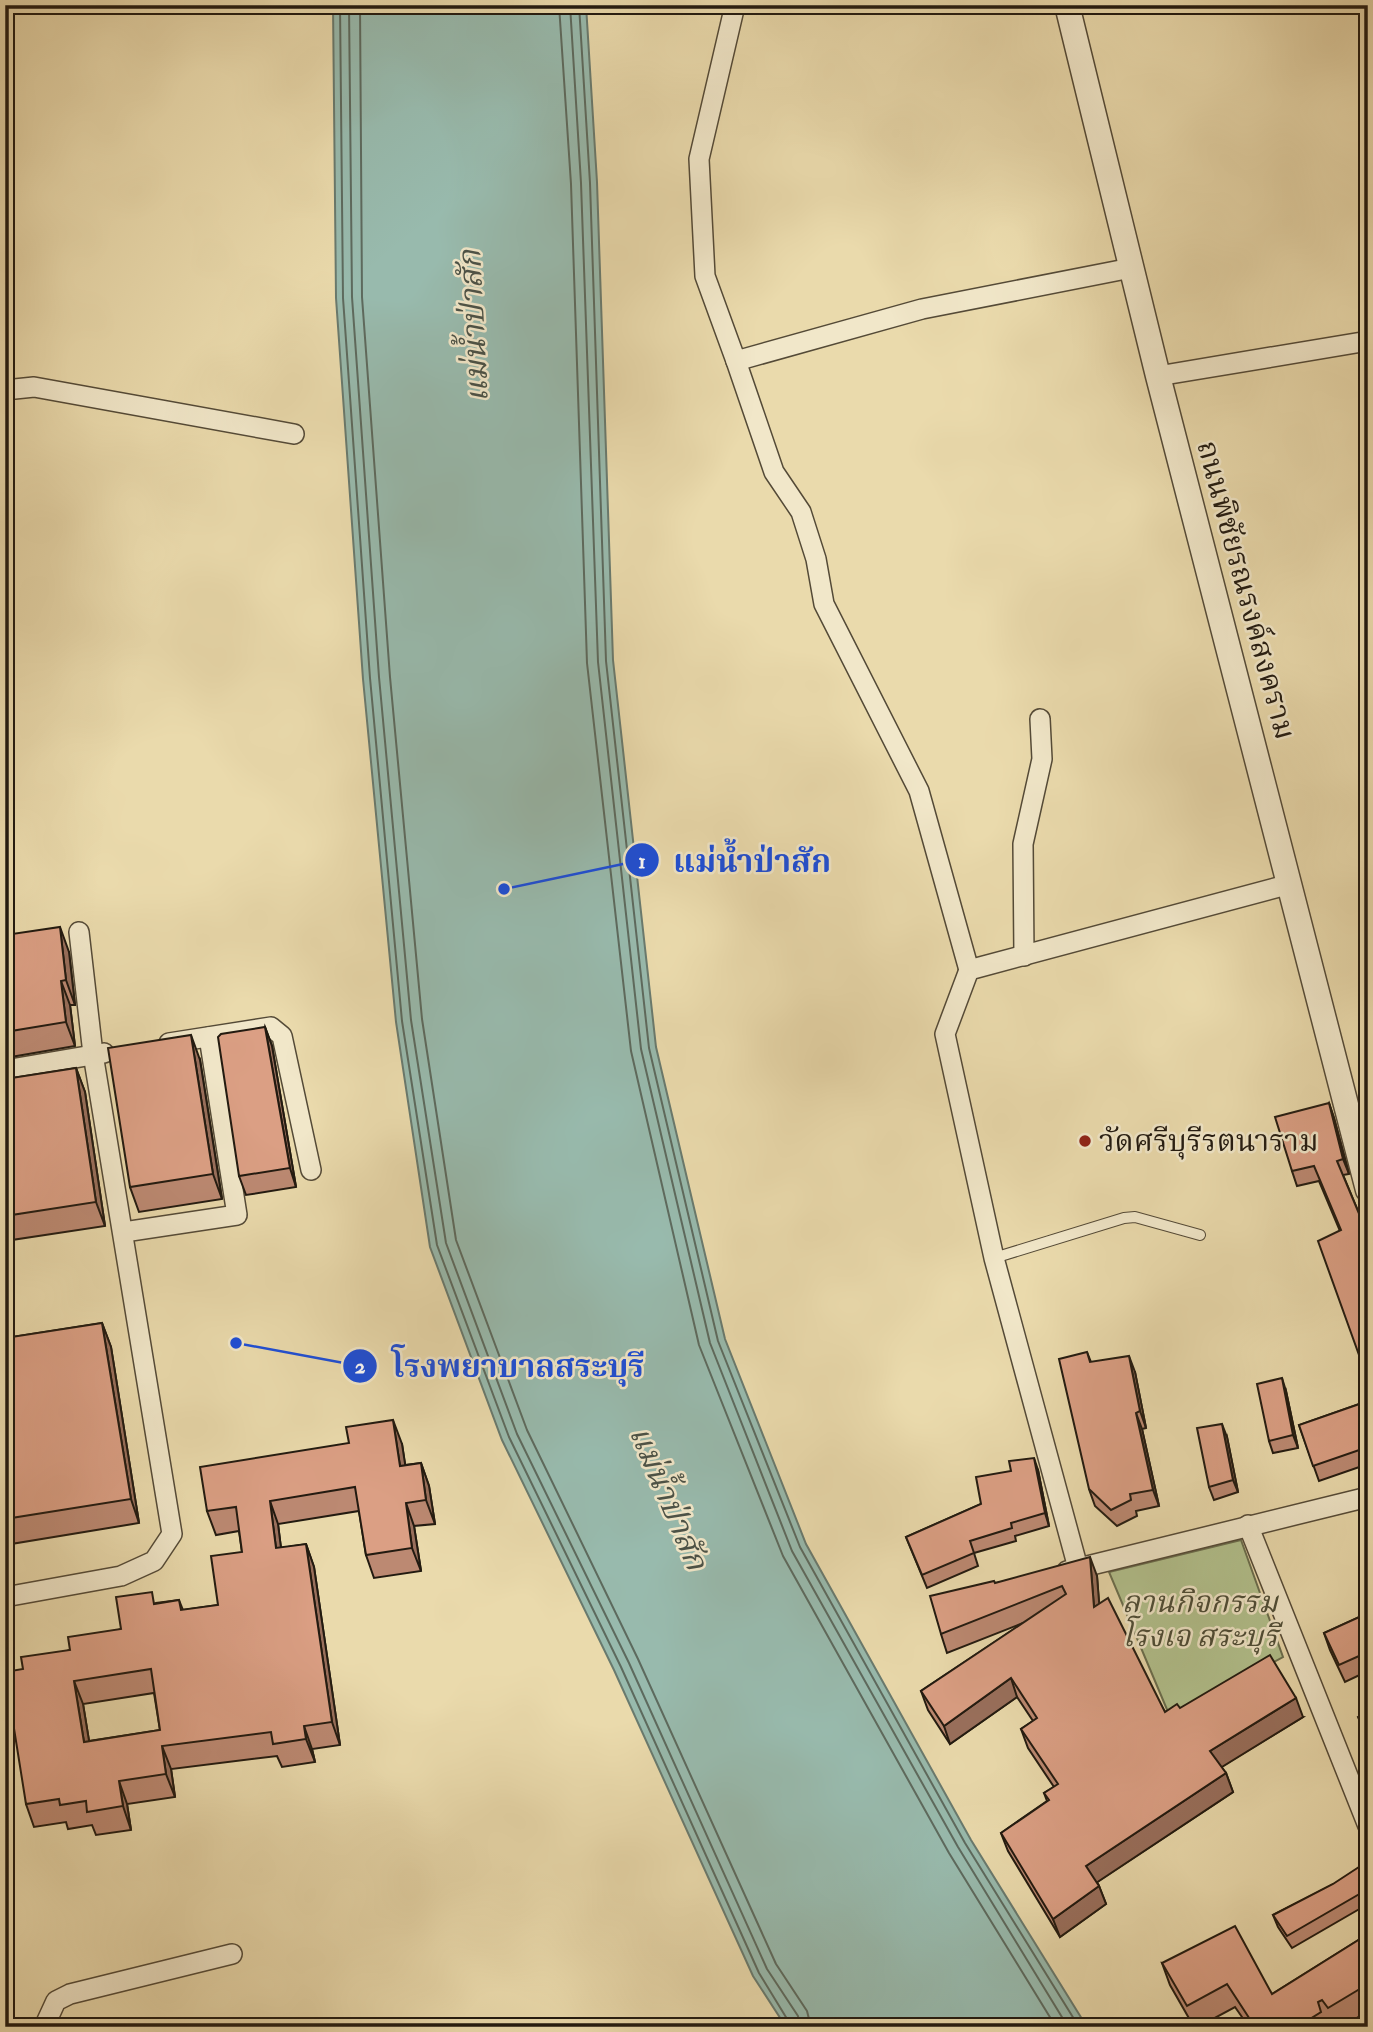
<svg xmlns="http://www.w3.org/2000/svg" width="1373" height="2032" viewBox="0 0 1373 2032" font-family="'IM FELL Double Pica','Noto Serif Thai',serif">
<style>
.green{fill:#b2c18d;stroke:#6a6e4e;stroke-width:2}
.water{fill:#98baad;stroke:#697a6e;stroke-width:2}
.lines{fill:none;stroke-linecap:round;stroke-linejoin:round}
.shore{stroke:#5d6a5e;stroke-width:2}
.service-casing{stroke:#544a37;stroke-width:12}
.minor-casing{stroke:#544a37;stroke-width:22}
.tertiary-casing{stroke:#544a37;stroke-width:27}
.service{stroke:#f1e7c9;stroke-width:10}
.minor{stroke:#f1e7c9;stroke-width:19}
.tertiary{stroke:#f1e7c9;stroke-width:24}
.wall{fill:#bc8972;stroke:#221a10;stroke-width:2;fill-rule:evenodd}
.shaded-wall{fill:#996f5c;stroke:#221a10;stroke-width:2}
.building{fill:#db9f84;stroke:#221a10;stroke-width:2;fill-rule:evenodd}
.poi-dot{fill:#8f2418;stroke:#f1e7c9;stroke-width:2.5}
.labels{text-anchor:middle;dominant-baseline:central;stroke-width:5;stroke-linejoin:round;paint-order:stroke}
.street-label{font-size:30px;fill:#221a10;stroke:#f1e7c9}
.poi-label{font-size:30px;fill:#221a10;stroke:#f1e7c9;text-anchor:start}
.park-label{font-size:30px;font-style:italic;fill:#4d4c36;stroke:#f1e7c9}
.water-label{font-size:32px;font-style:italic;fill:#4b5247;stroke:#f1e7c9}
.leader{fill:none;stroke:#1d4ed8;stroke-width:2.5}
.callout-dot{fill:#1d4ed8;stroke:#f1e7c9;stroke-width:2.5}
.mark-label{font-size:21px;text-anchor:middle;font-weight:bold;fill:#fff}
.callout-label{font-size:32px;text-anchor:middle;font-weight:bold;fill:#1d4ed8;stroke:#f1e7c9;stroke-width:5;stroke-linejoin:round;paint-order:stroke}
</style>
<rect width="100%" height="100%" fill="#eadaac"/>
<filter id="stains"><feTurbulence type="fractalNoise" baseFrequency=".00286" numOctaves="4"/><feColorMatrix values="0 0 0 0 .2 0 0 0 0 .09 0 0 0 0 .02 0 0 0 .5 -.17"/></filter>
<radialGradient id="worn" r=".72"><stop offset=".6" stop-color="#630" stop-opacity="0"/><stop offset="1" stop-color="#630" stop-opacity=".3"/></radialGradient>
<polygon class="green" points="1241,1540 1283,1657 1171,1719 1109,1572"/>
<polygon class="water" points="333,5 586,5 597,182 613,660 656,1047 725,1339 806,1544 971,1840 1087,2027 786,2027 753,1976 614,1670 502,1440 430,1247 396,1022 363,679 336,298"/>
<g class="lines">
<g class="shore">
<polyline points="340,5 343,298 370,678 402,1021 437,1245 509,1437 621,1667 759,1973 792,2027"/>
<polyline points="349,5 352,297 379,677 411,1020 446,1243 517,1434 629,1663 767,1969 798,2016 800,2027"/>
<polyline points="360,5 362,297 390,677 422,1019 456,1240 527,1430 638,1659 776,1964 807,2011 811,2027"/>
<polyline points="559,5 571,184 587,663 631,1051 699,1345 783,1556 949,1853 1056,2027"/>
<polyline points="570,5 581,183 598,662 641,1049 710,1343 792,1551 958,1847 1068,2027"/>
<polyline points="579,5 590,183 606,661 649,1048 718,1341 800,1547 965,1843 1079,2027"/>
</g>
<defs>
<polyline id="service" points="994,1258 1124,1218 1135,1217 1200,1235"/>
<g id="minor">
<polyline points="735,5 699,159 705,276 736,361"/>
<polyline points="1158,376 1368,341"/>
<polyline points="5,390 34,387 294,434"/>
<polyline points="1024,956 1023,844 1042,759 1040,719"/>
<polyline points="969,970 919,791 824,604 816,559 801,512 774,472 736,361 922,309 1131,268"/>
<polyline points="169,1043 271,1027 282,1036 311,1170"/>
<polyline points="5,1070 104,1053"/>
<polyline points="124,1232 237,1215 209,1037"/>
<polyline points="1248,1525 1368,1826"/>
<polyline points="1078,1568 994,1258 945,1034 969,970 1290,884"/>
<polyline points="1067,1571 1368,1497"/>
<polyline points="5,1597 121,1576 154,1561 172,1534 93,1054 79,932"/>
<polyline points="44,2027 56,2001 70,1994 232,1954"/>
</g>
<polyline id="tertiary" points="1067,5 1158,376 1368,1190"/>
</defs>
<use href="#service" class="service-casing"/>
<use href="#minor" class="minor-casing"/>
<use href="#tertiary" class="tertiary-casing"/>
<use href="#service" class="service"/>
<use href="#minor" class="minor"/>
<use href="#tertiary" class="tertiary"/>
</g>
<g class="wall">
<polygon points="5,935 69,952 75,1005 70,1005 75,1046 5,1058"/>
<polygon points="265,1027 272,1046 296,1187 246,1195 239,1176"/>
<polygon points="200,1060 222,1199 139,1212 130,1187"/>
<polygon points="76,1068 85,1092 105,1226 5,1241 5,1079"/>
<polygon points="1329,1103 1334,1118 1349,1174 1343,1175 1368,1235 1340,1231 1319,1181 1297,1186 1292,1171"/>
<polygon points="102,1323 111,1347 139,1523 5,1545 5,1338"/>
<polygon points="1087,1352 1091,1362 1135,1372 1146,1428 1142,1429 1159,1506 1136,1511 1137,1516 1117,1526 1095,1506 1089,1489"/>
<polygon points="1286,1391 1298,1448 1273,1453 1269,1441"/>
<polygon points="1368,1401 1368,1464 1319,1481 1299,1425"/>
<polygon points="1227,1437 1238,1492 1214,1500 1209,1487"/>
<path d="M402,1444L405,1465L421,1463L429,1486L435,1524L414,1526L421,1571L374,1578L366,1555L359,1511L278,1524L281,1548L306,1544L314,1567L340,1745L312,1749L315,1762L282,1767L277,1756L171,1769L175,1797L127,1804L131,1830L96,1835L92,1825L68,1829L66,1822L34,1827L26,1804L23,1669L121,1629L156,1603L179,1600L183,1610L218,1605L242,1552L239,1531L216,1535L207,1511ZM154,1693L160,1730L89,1741L83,1704Z"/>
<polygon points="1038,1470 1049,1526 1015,1536 1016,1541 974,1553 978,1566 927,1588 906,1537 981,1504"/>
<polygon points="1097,1576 1099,1604 1165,1712 1180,1708 1303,1717 1221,1767 1226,1773 1233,1792 1097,1882 1099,1886 1106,1904 1060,1937 1008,1851 1001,1833 1047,1801 1044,1793 1054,1787 1028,1748 1021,1729 1033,1721 1017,1697 950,1744 928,1710 921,1691 1023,1623 947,1653 941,1634 995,1583"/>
<polygon points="1368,1613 1368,1671 1345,1682 1330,1650 1324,1633"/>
<polygon points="1368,1867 1368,1904 1292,1948 1278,1927 1273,1915"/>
<polygon points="1368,1934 1368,2011 1342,2027 1334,2027 1331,2022 1326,2025 1327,2027 1249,2027 1235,2007 1198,2027 1194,2027 1170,1985 1162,1963 1272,1994"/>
</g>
<g class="shaded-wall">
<polygon points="60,927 69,952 75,1005 66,980"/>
<polygon points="61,981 70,1005 75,1046 66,1022"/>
<polygon points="265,1027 272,1046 296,1187 290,1168"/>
<polygon points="191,1035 200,1060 222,1199 213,1174"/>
<polygon points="76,1068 85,1092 105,1226 96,1202"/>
<polygon points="1329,1103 1334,1118 1349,1174 1343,1159"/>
<polygon points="102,1323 111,1347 139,1523 131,1499"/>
<polygon points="1129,1356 1135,1372 1146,1428 1140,1411"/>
<polygon points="1282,1378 1286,1391 1298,1448 1293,1435"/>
<polygon points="1136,1413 1142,1429 1159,1506 1153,1490"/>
<polygon points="393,1420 402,1444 409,1489 400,1466"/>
<polygon points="1222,1424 1227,1437 1238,1492 1233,1480"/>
<polygon points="1034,1458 1038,1470 1049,1526 1045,1513"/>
<polygon points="421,1463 429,1486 435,1524 426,1500"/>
<polygon points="270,1501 278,1524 284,1572 276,1548"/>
<polygon points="406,1503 414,1526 421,1571 412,1548"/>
<polygon points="306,1544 314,1567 340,1745 332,1722"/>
<polygon points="1090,1557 1097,1576 1101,1626 1094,1607"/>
<polygon points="1011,1678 1017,1697 950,1744 944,1726"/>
<polygon points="74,1681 83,1704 93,1765 84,1742"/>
<polygon points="1296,1698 1303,1717 1217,1770 1210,1751"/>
<polygon points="304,1726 312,1749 315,1762 306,1739"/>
<polygon points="162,1746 171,1769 175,1797 166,1774"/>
<polygon points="1226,1773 1233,1792 1093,1885 1086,1866"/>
<polygon points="119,1781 127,1804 131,1830 123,1806"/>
<polygon points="1099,1886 1106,1904 1060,1937 1053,1919"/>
</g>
<g class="building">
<polygon points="60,927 66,980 61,981 66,1022 5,1032 5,935"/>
<polygon points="265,1027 290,1168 239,1176 218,1037 221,1034"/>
<polygon points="191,1035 213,1174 130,1187 108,1048"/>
<polygon points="76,1068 96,1202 5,1216 5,1079"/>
<polygon points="1329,1103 1343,1159 1337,1161 1368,1235 1368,1380 1318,1241 1341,1230 1314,1166 1292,1171 1275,1117"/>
<polygon points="102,1323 131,1499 5,1519 5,1338"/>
<polygon points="1087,1352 1090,1362 1129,1356 1140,1411 1136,1413 1153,1490 1130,1494 1131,1500 1111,1510 1089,1489 1059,1359"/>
<polygon points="1282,1378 1293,1435 1269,1441 1257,1384"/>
<polygon points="1368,1401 1368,1447 1313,1466 1299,1425"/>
<path d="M393,1420L400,1466L421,1463L426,1500L406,1503L412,1548L366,1555L355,1487L270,1501L276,1548L306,1544L332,1722L304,1726L306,1739L273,1744L271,1732L162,1746L166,1774L119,1781L123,1806L87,1812L86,1801L60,1805L59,1799L26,1804L5,1672L23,1669L21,1657L70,1650L68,1637L121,1629L116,1597L152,1592L154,1604L179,1600L181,1610L218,1605L211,1556L242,1552L236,1507L207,1511L200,1467L349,1443L346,1427ZM151,1669L160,1730L84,1742L74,1681Z"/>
<polygon points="1222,1424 1233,1480 1209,1487 1197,1428"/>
<polygon points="1034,1458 1045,1513 1011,1523 1012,1528 970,1541 974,1553 922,1575 906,1537 981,1504 976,1477 1011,1471 1009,1461"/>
<polygon points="1090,1557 1094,1607 1108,1598 1165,1712 1177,1704 1180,1708 1270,1655 1296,1698 1210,1751 1226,1773 1086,1866 1099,1886 1053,1919 1001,1833 1049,1800 1044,1793 1058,1784 1021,1729 1037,1718 1011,1678 944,1726 921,1691 1066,1594 1062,1586 941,1634 930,1596 994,1581 995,1583"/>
<polygon points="1368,1613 1368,1652 1339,1665 1324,1633"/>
<polygon points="1368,1713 1368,1740 1358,1717"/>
<polygon points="1365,1863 1368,1867 1368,1889 1287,1936 1273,1915 1333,1884"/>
<polygon points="1235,1926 1272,1994 1368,1934 1368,1984 1328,2008 1322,2000 1318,2002 1321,2012 1297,2027 1255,2027 1227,1984 1187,2006 1162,1963"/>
</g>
<circle class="poi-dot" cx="1085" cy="1141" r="7"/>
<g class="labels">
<g class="street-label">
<text transform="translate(1246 590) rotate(75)">ถนนพิชัยรณรงค์สงคราม</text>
</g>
<g class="poi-label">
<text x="1099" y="1141">วัดศรีบุรีรตนาราม</text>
</g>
<g class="park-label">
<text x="1200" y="1602">ลานกิจกรรม<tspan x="1200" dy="34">โรงเจ สระบุรี</tspan></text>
</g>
<g class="water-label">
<text transform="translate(474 326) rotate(-93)">แม่น้ำป่าสัก</text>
<text transform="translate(668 1498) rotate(67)">แม่น้ำป่าสัก</text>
</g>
</g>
<path class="leader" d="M504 889L642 860M236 1343L360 1366"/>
<g class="callout-dot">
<circle cx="504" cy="889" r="7"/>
<circle cx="236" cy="1343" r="7"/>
<circle cx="642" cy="860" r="18"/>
<circle cx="360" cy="1366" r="18"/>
</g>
<g class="mark-label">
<text x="642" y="868">1</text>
<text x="360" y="1373">2</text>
</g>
<g class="callout-label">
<text x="752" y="872">แม่น้ำป่าสัก</text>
<text x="518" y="1377">โรงพยาบาลสระบุรี</text>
</g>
<rect width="1373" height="2032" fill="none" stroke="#eadaac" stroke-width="28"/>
<rect x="7" y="7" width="1359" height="2018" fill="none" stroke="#221a10" stroke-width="3.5"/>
<rect x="14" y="14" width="1345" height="2004" fill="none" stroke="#221a10" stroke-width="2"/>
<rect width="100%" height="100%" filter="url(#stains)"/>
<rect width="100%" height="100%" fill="url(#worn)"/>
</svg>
